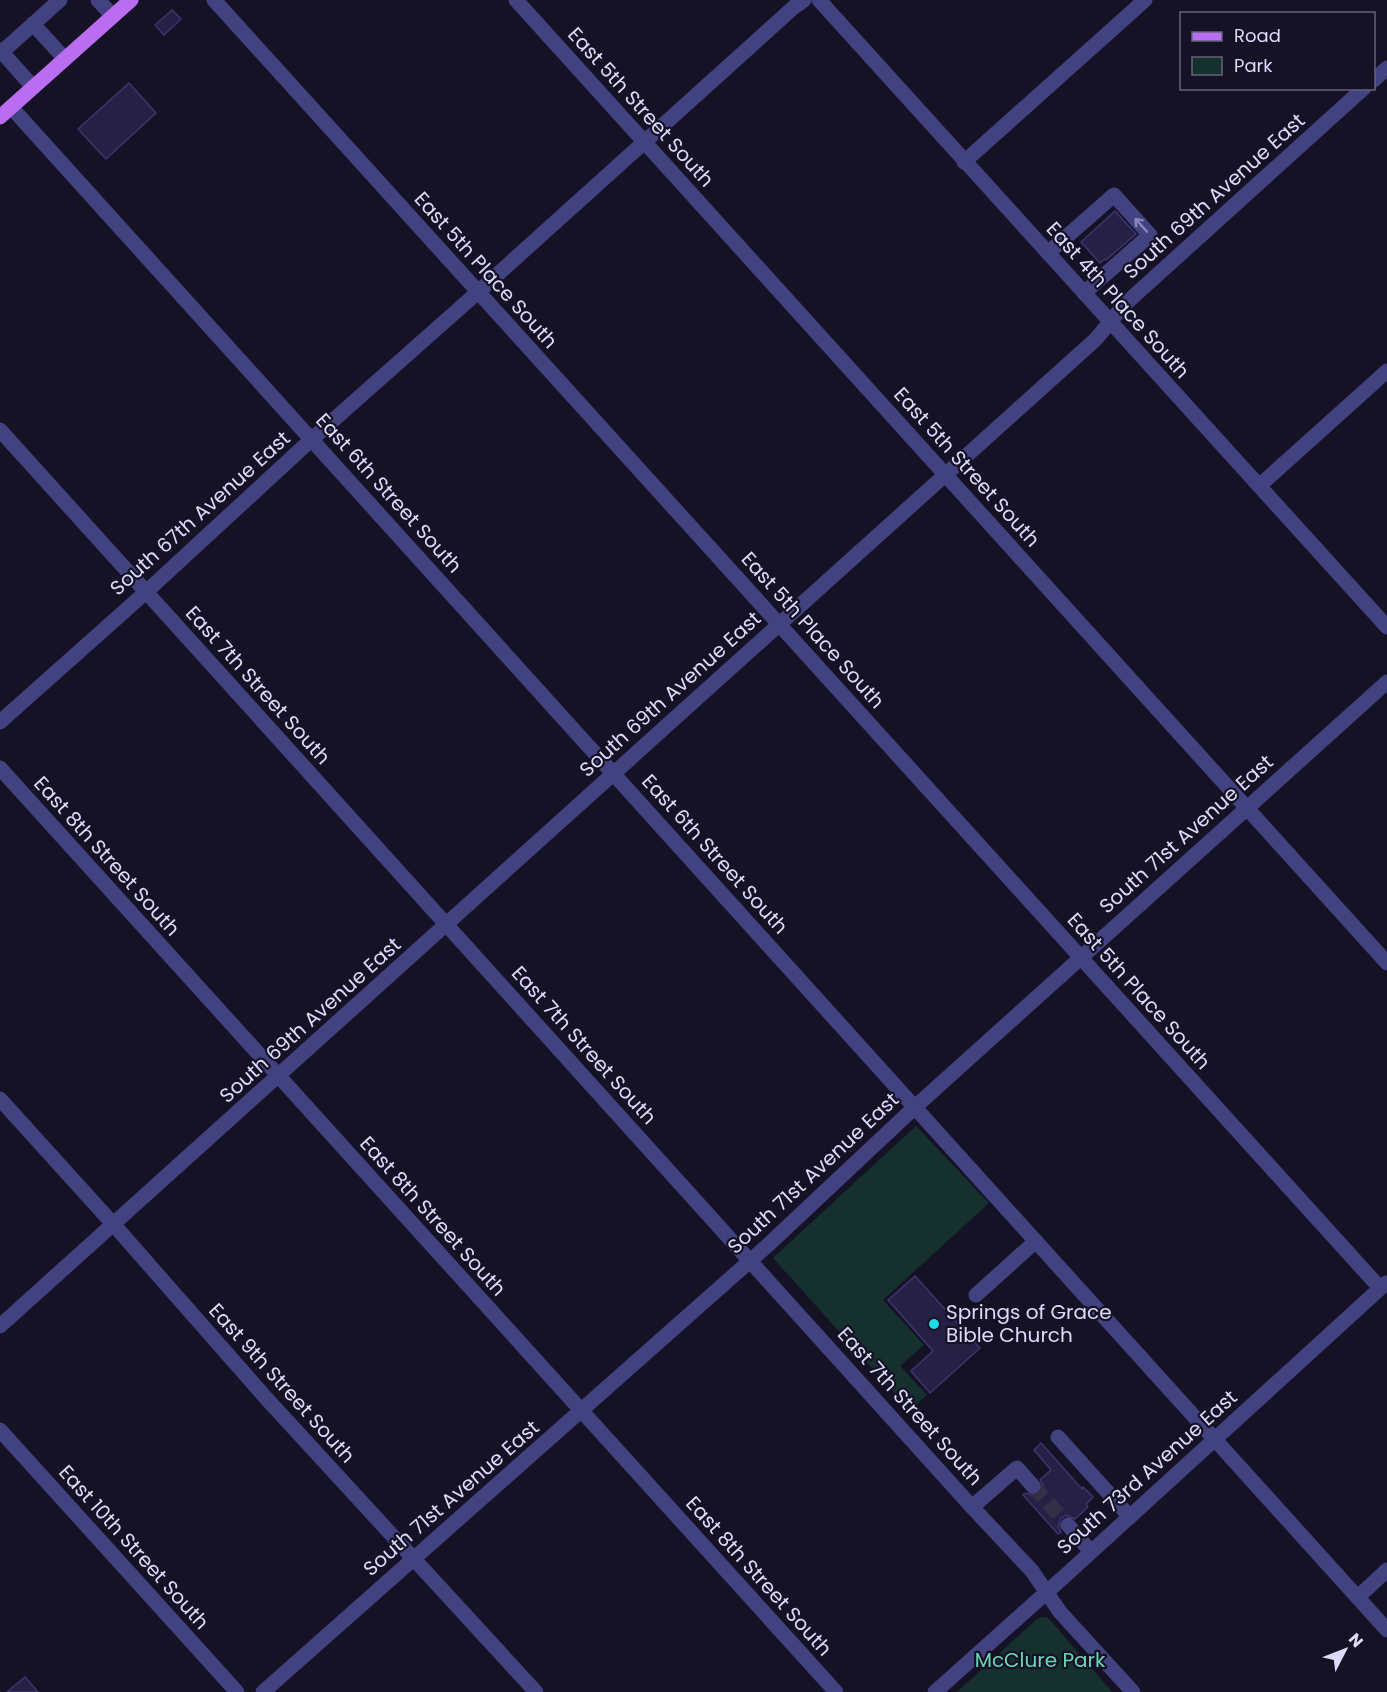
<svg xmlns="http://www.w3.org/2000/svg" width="1387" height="1692" viewBox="0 0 1387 1692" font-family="Poppins,sans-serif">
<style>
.green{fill:#16302e}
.building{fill:#262045;stroke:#3e346f;stroke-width:1.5}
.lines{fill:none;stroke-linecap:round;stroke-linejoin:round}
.minor-tunnel{stroke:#333046;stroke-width:15;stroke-dasharray:15 8;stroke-linecap:butt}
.minor{stroke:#424281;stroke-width:15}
.major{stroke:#ba6df1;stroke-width:15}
.oneway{stroke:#8887b8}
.poi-dot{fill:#1adce9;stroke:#151226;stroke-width:2}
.labels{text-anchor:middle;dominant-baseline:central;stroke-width:4.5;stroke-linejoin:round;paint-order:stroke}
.street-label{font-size:20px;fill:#dddbfb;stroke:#151226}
.poi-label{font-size:20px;fill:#dddbfb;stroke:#151226;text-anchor:start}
.park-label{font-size:20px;fill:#6dd5b7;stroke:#151226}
</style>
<rect width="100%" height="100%" fill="#151226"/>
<g class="green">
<polygon points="916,1126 989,1203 883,1300 924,1345 900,1366 927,1395 910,1410 773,1258"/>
<polygon points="1042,1617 1047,1617 1051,1621 1112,1692 957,1692 1037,1619"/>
</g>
<g class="building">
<polygon points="172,10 181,19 164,35 155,25"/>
<polygon points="129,83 156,113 106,159 78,129"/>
<polygon points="1115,211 1136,234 1106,260 1105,259 1100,263 1081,242"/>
<polygon points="915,1276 980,1348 930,1393 911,1371 933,1351 888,1300"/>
<polygon points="1041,1443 1082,1489 1083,1487 1093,1497 1086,1504 1088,1507 1075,1519 1067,1515 1061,1518 1058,1526 1061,1532 1058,1534 1023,1495 1026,1493 1034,1496 1040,1493 1043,1485 1040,1480 1051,1470 1034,1450"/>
<polygon points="25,1677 38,1692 7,1692"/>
</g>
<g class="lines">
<polyline class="minor-tunnel" points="1033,1486 1068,1525"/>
<g class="minor">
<polyline points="98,0 113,16"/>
<polyline points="214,0 1380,1288"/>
<polyline points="516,0 1387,963"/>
<polyline points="819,0 1387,627"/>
<polyline points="33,24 65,59"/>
<polyline points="0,50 33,87"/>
<polyline points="2,52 60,0"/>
<polyline points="1374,80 1387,68"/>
<polyline points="11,107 1387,1630"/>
<polyline points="964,162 1145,0"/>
<polyline points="1048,253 1114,195 1150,235 1084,293"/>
<polyline points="0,430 972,1507 1032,1571 1060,1612 1133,1692"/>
<polyline points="1259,486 1387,371"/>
<polyline points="0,722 146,592 312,439 478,292 794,7 804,0"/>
<polyline points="0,768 836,1692"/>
<polyline points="0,1099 114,1225 266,1398 536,1692"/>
<polyline points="976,1295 1036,1241"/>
<polyline points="0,1326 1096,339 1124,305 1364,88"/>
<polyline points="0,1430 237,1692"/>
<polyline points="1058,1437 1130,1517"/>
<polyline points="972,1507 1017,1468 1033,1486"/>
<polyline points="1068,1525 1091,1552"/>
<polyline points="1358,1597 1387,1570"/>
<polyline points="263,1692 768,1245 915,1107 1387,682"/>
<polyline points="935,1692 1067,1574 1386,1283"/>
</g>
<polyline class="major" points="0,117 131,0"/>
</g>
<defs><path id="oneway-shaft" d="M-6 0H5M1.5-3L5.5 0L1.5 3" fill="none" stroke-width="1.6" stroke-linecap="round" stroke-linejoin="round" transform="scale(1.5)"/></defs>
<use class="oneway" href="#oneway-shaft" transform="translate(1141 225) rotate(-132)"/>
<circle class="poi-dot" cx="934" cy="1324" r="6"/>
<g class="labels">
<g class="street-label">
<text transform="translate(641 107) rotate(48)">East 5th Street South</text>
<text transform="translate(1214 196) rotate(-42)">South 69th Avenue East</text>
<text transform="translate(486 270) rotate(48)">East 5th Place South</text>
<text transform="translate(1118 300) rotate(48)">East 4th Place South</text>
<text transform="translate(967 467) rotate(48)">East 5th Street South</text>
<text transform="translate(389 493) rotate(48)">East 6th Street South</text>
<text transform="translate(200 513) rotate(-42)">South 67th Avenue East</text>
<text transform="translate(813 630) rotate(48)">East 5th Place South</text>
<text transform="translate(258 685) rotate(48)">East 7th Street South</text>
<text transform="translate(670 694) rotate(-42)">South 69th Avenue East</text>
<text transform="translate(1186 834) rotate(-42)">South 71st Avenue East</text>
<text transform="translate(715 854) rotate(48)">East 6th Street South</text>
<text transform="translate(107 856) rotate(48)">East 8th Street South</text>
<text transform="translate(1139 991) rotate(48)">East 5th Place South</text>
<text transform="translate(310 1020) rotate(-42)">South 69th Avenue East</text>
<text transform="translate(584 1045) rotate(48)">East 7th Street South</text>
<text transform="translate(813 1173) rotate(-43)">South 71st Avenue East</text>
<text transform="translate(433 1216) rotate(48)">East 8th Street South</text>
<text transform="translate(282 1383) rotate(48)">East 9th Street South</text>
<text transform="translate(910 1406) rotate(48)">East 7th Street South</text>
<text transform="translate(1147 1472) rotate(-42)">South 73rd Avenue East</text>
<text transform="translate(451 1498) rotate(-41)">South 71st Avenue East</text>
<text transform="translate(134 1547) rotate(48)">East 10th Street South</text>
<text transform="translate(759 1576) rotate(48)">East 8th Street South</text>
</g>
<g class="poi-label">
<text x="946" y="1312">Springs of Grace<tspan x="946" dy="23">Bible Church</tspan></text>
</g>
<g class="park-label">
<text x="1040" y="1660">McClure Park</text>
</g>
</g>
<rect x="1180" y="12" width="195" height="78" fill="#151226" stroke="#65627b" stroke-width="1.5"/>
<rect x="1192" y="32" width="30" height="9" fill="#ba6df1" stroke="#65627b" stroke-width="1.5"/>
<text x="1234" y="42" font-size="18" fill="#dddbfb">Road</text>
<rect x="1192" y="57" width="30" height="18" fill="#16302e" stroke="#65627b" stroke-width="1.5"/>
<text x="1234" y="72" font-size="18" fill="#dddbfb">Park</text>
<g transform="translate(1345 1650) rotate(48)" stroke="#151226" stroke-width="4.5" paint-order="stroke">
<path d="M0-4.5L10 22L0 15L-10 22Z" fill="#dddbfb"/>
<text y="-9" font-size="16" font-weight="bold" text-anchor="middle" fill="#dddbfb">N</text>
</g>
</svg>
